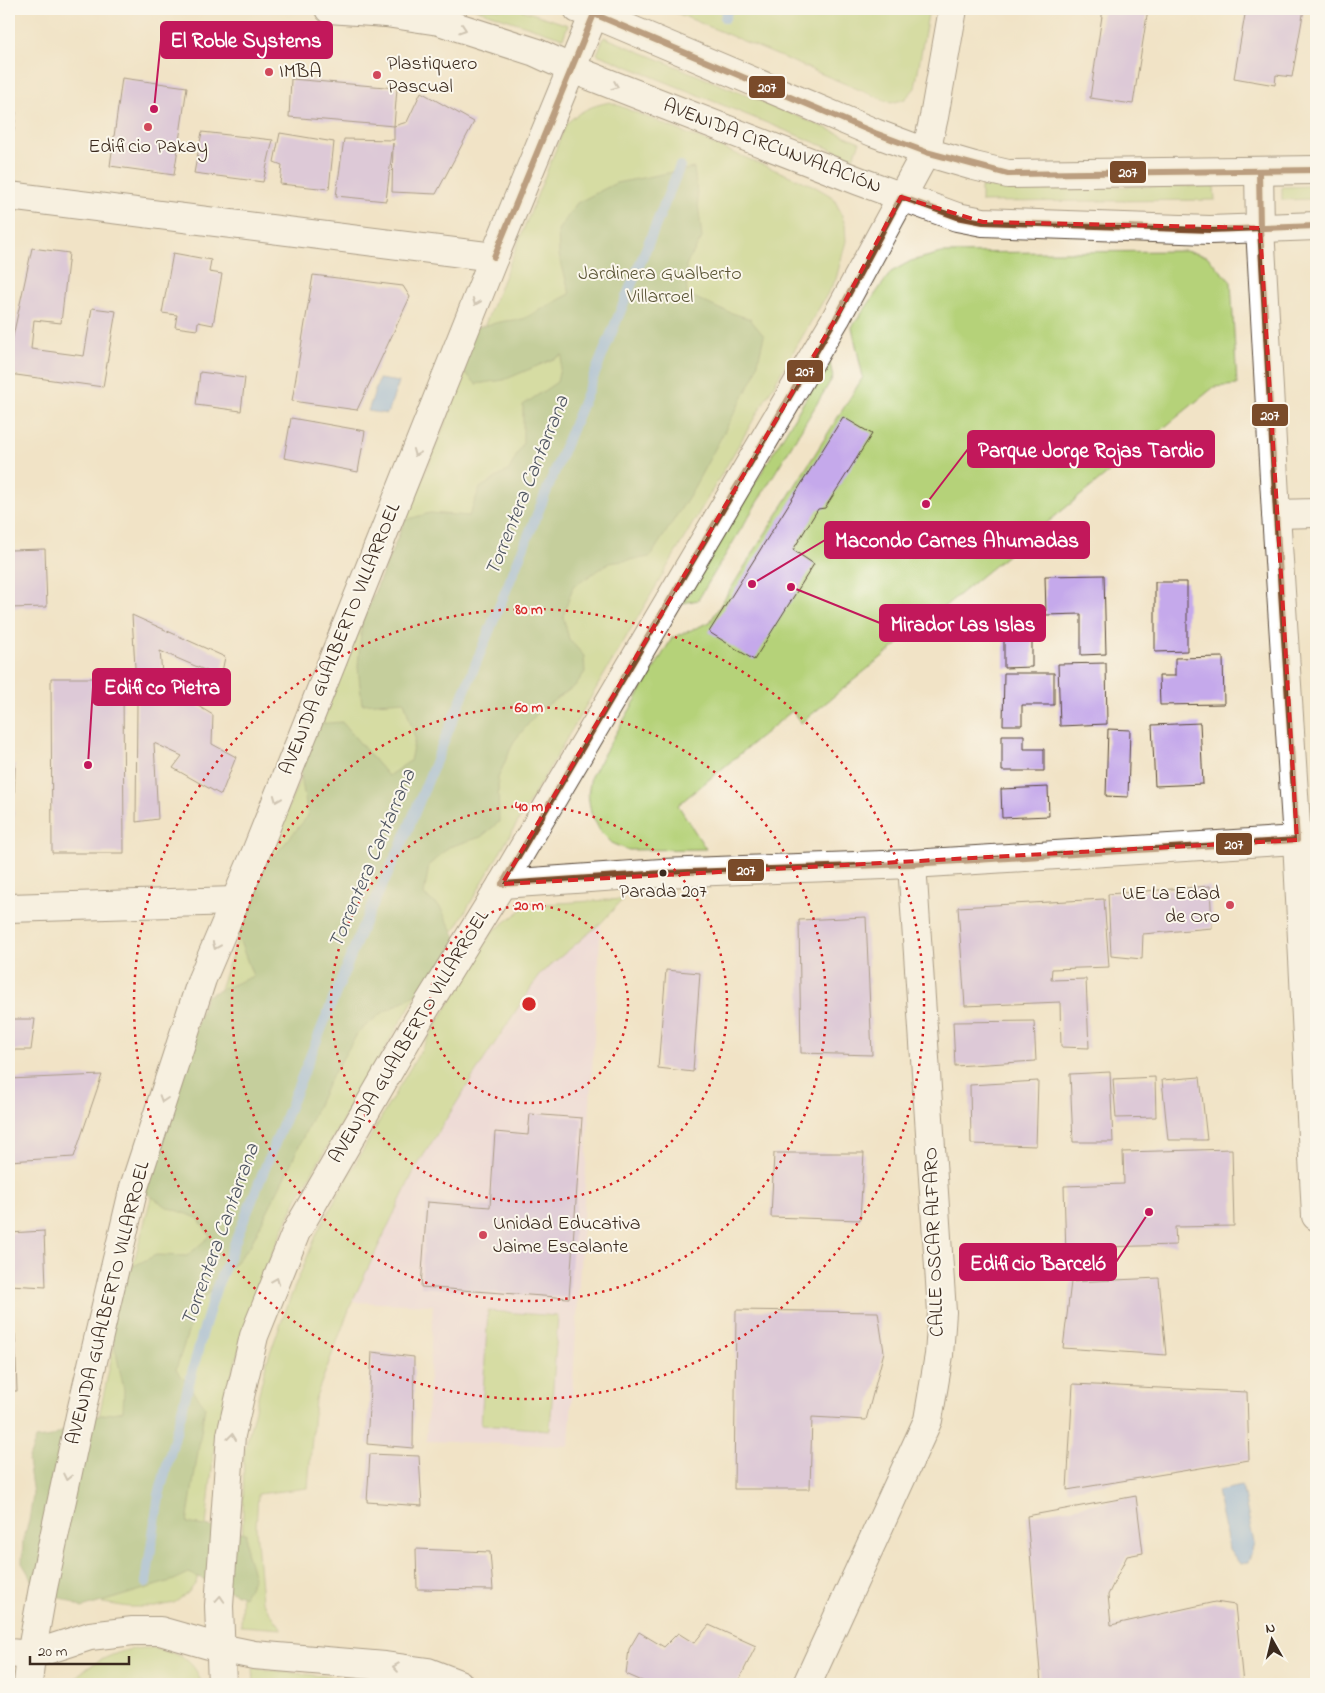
<svg xmlns="http://www.w3.org/2000/svg" width="1325" height="1693" viewBox="0 0 1325 1693" font-family="'Indie Flower',sans-serif">
<style>
.built{fill:#ecd1e9}
.green{fill:#b5d279;stroke:#787e4c}
.forest{fill:#90b469;stroke:#666f44}
.water{fill:#79aae4;stroke:#5a6a81}
.lines{fill:none;stroke-linecap:round;stroke-linejoin:round}
.stream{stroke:#79aae4;stroke-width:10}
.building{fill:#c5a9eb}
.minor-casing{stroke:#564637;stroke-width:30}
.major-casing{stroke:#564637;stroke-width:30}
.highway-casing{stroke:#564637;stroke-width:30}
.minor{stroke:#fff;stroke-width:28}
.major{stroke:#fff;stroke-width:28}
.highway{stroke:#fff;stroke-width:28}
.bus-1-casing{stroke:#fbf7ec;stroke-width:10}
.bus-1{stroke:#7a4b2a;stroke-width:6}
.oneway{stroke:#a79f9a}
.marked{fill:none;stroke:#d62828;stroke-width:4;stroke-dasharray:10 6;stroke-linejoin:round}
.ring{fill:none;stroke:#d62828;stroke-width:2.5;stroke-dasharray:2.5 5}
.poi-dot{fill:#d1495b;stroke:#fbf7ec;stroke-width:2}
.bus-dot{fill:#3b2a1e;stroke:#fbf7ec;stroke-width:2}
.labels{text-anchor:middle;dominant-baseline:central;stroke-width:4;stroke-linejoin:round;paint-order:stroke}
.bus-label{font-size:19px;fill:#3b2a1e;stroke:#fbf7ec}
.poi-label{font-size:20px;fill:#3b2a1e;stroke:#fbf7ec;text-anchor:start}
.street-label{font-size:20px;fill:#3b2a1e;stroke:#fbf7ec}
.park-label{font-size:20px;fill:#5a5435;stroke:#fbf7ec}
.water-label{font-size:21px;font-style:italic;fill:#515763;stroke:#fbf7ec}
.centre{fill:#d62828;stroke:#fbf7ec;stroke-width:2.5}
.ring-label{font-size:15px;text-anchor:middle;font-weight:bold;fill:#d62828;stroke:#fbf7ec;stroke-width:4;stroke-linejoin:round;paint-order:stroke}
.leader{fill:none;stroke:#c2185b;stroke-width:2}
.callout-dot{fill:#c2185b;stroke:#fbf7ec;stroke-width:2}
.callout{fill:#c2185b;stroke:#c2185b;stroke-width:2}
.callout-label{font-size:21px;text-anchor:middle;font-weight:bold;fill:#fff}
.line-badge{stroke:#fbf7ec;stroke-width:2}
.badge-label{font-size:14px;text-anchor:middle;font-weight:bold;fill:#fff}
</style>
<rect width="100%" height="100%" fill="#fbf7ec"/>
<filter id="ink" filterUnits="userSpaceOnUse"><feTurbulence type="fractalNoise" baseFrequency=".02" numOctaves="2"/><feDisplacementMap in="SourceGraphic" scale="10" xChannelSelector="R" yChannelSelector="G"/><feConvolveMatrix kernelMatrix="1 2 1 2 8 2 1 2 1" color-interpolation-filters="sRGB"/></filter>
<filter id="wash" filterUnits="userSpaceOnUse"><feTurbulence type="fractalNoise" baseFrequency=".0096" numOctaves="4" result="noise"/><feDisplacementMap in="SourceGraphic" scale="20" xChannelSelector="R" yChannelSelector="G"/><feGaussianBlur stdDeviation="1.12" result="paint"/><feColorMatrix in="noise" values="0 0 0 0 0 0 0 0 0 0 0 0 0 0 0 0 0 1.4 0 .05"/><feComposite in="paint" operator="in"/></filter>
<g filter="url(#wash)">
<rect width="100%" height="100%" fill="#f1e3c6"/>
<polygon class="built" points="601,923 569,1446 426,1441 433,1305 352,1302 415,1169 474,1075 540,974"/>
<g class="green">
<polygon points="475,9 519,9 568,25 563,38"/>
<polygon points="667,9 929,9 915,88 905,99 891,103"/>
<polygon points="604,37 860,142 853,158 597,54"/>
<path d="M610,102L812,185L833,197L841,213L845,225L846,241L836,279L298,1197L273,1251L250,1310L216,1431L203,1555L196,1583L188,1593L174,1603L155,1607H129L103,1603L90,1599L92,1449L124,1299L170,1127L254,894L362,622L431,458L566,124C580,111 590,106 610,102Z"/>
<polygon points="1214,186 1215,200 981,202 981,187"/>
<polygon points="1316,186 1316,199 1282,200 1282,187"/>
<polygon points="1185,251 1207,256 1231,282 1237,385 1214,387 801,723 792,711 678,805 706,849 629,850 613,844 600,831 591,813 588,795 591,776 672,638 710,622 863,377 852,327 891,272 911,261 941,253"/>
<polygon points="829,360 833,377 698,600 683,603"/>
<polygon points="623,899 601,923 540,974 474,1075 415,1169 352,1302 315,1399 308,1488 258,1494 256,1528 262,1601 282,1629 241,1626 244,1453 267,1361 291,1296 318,1231 387,1107 492,932 528,905"/>
<polygon points="488,1311 558,1316 550,1430 481,1425"/>
<path d="M153,1648C178,1654 193,1657 202,1684H72C81,1667 114,1652 133,1649C139,1648 146,1648 153,1648Z"/>
<polygon points="253,1668 391,1684 393,1684 254,1684"/>
</g>
<polygon class="forest" points="694,168 702,238 686,265 687,294 717,308 750,319 764,336 755,375 691,493 650,557 609,563 573,587 563,616 569,639 584,656 585,672 575,686 540,710 514,741 498,778 499,822 481,837 449,847 429,865 424,895 440,907 457,939 428,988 382,1013 359,1031 329,1081 285,1176 250,1246 197,1305 176,1369 205,1406 187,1523 246,1533 246,1552 254,1577 244,1597 189,1573 174,1580 82,1608 35,1585 22,1563 23,1541 29,1521 33,1494 28,1461 36,1439 52,1437 86,1418 123,1411 124,1390 110,1324 121,1272 156,1255 187,1256 210,1236 198,1218 169,1208 144,1192 206,996 253,976 234,926 248,887 308,816 299,764 316,724 342,722 388,776 410,761 415,738 404,701 362,704 358,667 362,622 405,520 430,513 469,516 480,488 509,470 523,443 523,405 557,382 563,355 504,380 476,384 460,367 473,328 505,321 523,319 570,294 559,255 558,230 577,203 616,183"/>
<g class="water">
<polygon points="379,379 399,382 387,414 368,411"/>
<polygon points="1242,1486 1254,1543 1248,1563 1240,1564 1229,1549 1217,1491"/>
</g>
<g class="lines">
<g class="stream">
<polyline points="725,18 728,9"/>
<polyline points="146,1582 159,1495 204,1328 216,1289 363,926 403,841 680,166"/>
</g>
</g>
<g id="blocks">
<g class="building">
<polygon points="1103,9 1148,9 1133,104 1090,98"/>
<polygon points="1246,9 1304,9 1292,77 1276,75 1275,85 1234,78"/>
<polygon points="122,78 187,87 174,175 110,166"/>
<polygon points="291,79 397,88 394,126 289,117"/>
<polygon points="421,92 474,122 436,194 392,192 393,143 386,201 336,196 344,139 394,140 394,126 407,122"/>
<polygon points="9,112 16,112 10,161 9,161"/>
<polygon points="202,132 273,140 263,182 194,173"/>
<polygon points="280,133 334,142 329,189 280,184 282,165 274,162"/>
<polygon points="32,248 69,253 61,323 34,320 31,349 84,356 92,308 116,311 103,387 9,374 9,355"/>
<polygon points="173,253 211,260 209,272 222,274 213,325 198,322 197,330 175,327 177,315 162,313"/>
<polygon points="313,275 403,286 410,297 357,410 292,401"/>
<polygon points="200,372 245,378 241,411 196,405"/>
<polygon points="843,417 872,434 825,508 818,509 793,550 814,564 754,660 709,632"/>
<polygon points="291,418 365,431 358,472 284,458"/>
<polygon points="45,549 47,607 9,608 9,550"/>
<polygon points="1104,575 1106,654 1081,655 1081,614 1046,615 1045,576"/>
<polygon points="1155,582 1187,582 1187,651 1155,652"/>
<polygon points="132,615 225,657 221,677 160,651 163,685 213,715 212,744 236,757 221,795 173,768 182,756 154,743 158,819 136,822 137,703"/>
<polygon points="1004,639 1032,639 1032,667 1004,668"/>
<polygon points="1223,657 1224,704 1160,705 1159,676 1175,676 1175,658"/>
<polygon points="1106,663 1107,724 1060,726 1058,664"/>
<polygon points="1004,673 1054,673 1054,705 1022,705 1022,725 1003,725"/>
<polygon points="51,678 123,678 124,853 52,853"/>
<polygon points="1200,723 1203,784 1155,786 1152,725"/>
<polygon points="1108,729 1130,730 1128,797 1106,796"/>
<polygon points="1002,735 1024,735 1024,749 1044,749 1044,771 1002,771"/>
<polygon points="9,765 15,765 13,849 9,849"/>
<polygon points="1048,787 1049,816 1002,818 1001,789"/>
<polygon points="1210,886 1212,928 1143,934 1142,959 1111,956 1108,894"/>
<polygon points="1104,899 1109,967 1052,969 1051,980 1086,979 1089,1048 1061,1047 1060,1002 965,1006 958,907"/>
<polygon points="866,917 872,1055 801,1053 799,920"/>
<polygon points="666,970 700,973 693,1072 658,1068"/>
<polygon points="9,1019 35,1019 31,1050 9,1050"/>
<polygon points="1034,1021 1036,1061 955,1066 953,1022"/>
<polygon points="1110,1072 1113,1142 1073,1142 1070,1074"/>
<polygon points="102,1075 74,1157 9,1161 9,1079"/>
<polygon points="1155,1077 1156,1117 1116,1118 1113,1079"/>
<polygon points="1200,1077 1207,1140 1168,1140 1162,1080"/>
<polygon points="1038,1081 1036,1146 971,1144 970,1085"/>
<polygon points="530,1114 582,1118 569,1298 421,1287 427,1202 490,1207 495,1132 528,1135"/>
<polygon points="1232,1149 1234,1226 1175,1227 1176,1245 1104,1247 1104,1254 1066,1255 1064,1186 1124,1184 1123,1152"/>
<polygon points="774,1153 864,1153 860,1220 771,1217"/>
<polygon points="44,1231 46,1287 9,1285 9,1233"/>
<polygon points="1159,1278 1166,1355 1063,1348 1071,1282"/>
<polygon points="736,1310 878,1312 884,1352 866,1420 812,1417 810,1489 734,1489"/>
<polygon points="9,1334 15,1334 17,1391 9,1391"/>
<polygon points="372,1352 414,1357 413,1448 367,1444"/>
<polygon points="1073,1384 1247,1392 1249,1460 1067,1490"/>
<polygon points="370,1454 419,1456 422,1506 367,1502"/>
<polygon points="1136,1496 1143,1553 1127,1556 1108,1595 1111,1625 1215,1602 1235,1605 1243,1684 1041,1684 1027,1516"/>
<polygon points="416,1549 490,1552 493,1590 417,1589"/>
<polygon points="709,1625 756,1646 737,1684 649,1684 626,1674 629,1649 639,1632 664,1647 678,1633 694,1643"/>
</g>
</g>
</g>
<g filter="url(#ink)">
<use href="#blocks" fill-opacity="0" stroke="#564637" stroke-width="1"/>
<g class="lines">
<defs>
<g id="minor">
<polyline points="9,196 494,257"/>
<polyline points="1276,514 1316,513"/>
<polyline points="502,884 662,873 912,864 1297,840"/>
<polyline points="9,908 235,901"/>
<polyline points="28,1684 31,1655 43,1588 80,1416 134,1187 202,979 256,852 494,257 594,14"/>
<polyline points="222,1684 219,1606 231,1435 254,1336 296,1232 420,1017 502,884 836,318 926,152 934,117 953,9"/>
<polyline points="807,1684 928,1420 939,1355 942,1312 912,864"/>
</g>
<g id="major">
<polyline points="1259,171 1260,228 1276,514 1297,840 1316,1216"/>
<polyline points="9,1653 31,1655 90,1636 133,1631 160,1631 220,1648 254,1655 385,1666 428,1672 459,1684"/>
</g>
<g id="highway">
<polyline points="329,9 386,13 439,21 535,52 572,69 859,181 957,217 983,222 1210,230 1316,226"/>
<polyline points="578,9 594,14 875,133 926,152 974,166 1008,174 1316,170"/>
</g>
</defs>
<use href="#minor" class="minor-casing"/>
<use href="#major" class="major-casing"/>
<use href="#highway" class="highway-casing"/>
<use href="#minor" class="minor"/>
<use href="#major" class="major"/>
<use href="#highway" class="highway"/>
<defs>
<g id="bus-1">
<polyline points="594,14 875,133 926,152 1008,174 1316,170"/>
<polyline points="901,197 957,217 983,222 1210,230 1316,226"/>
<polyline points="494,257 594,14"/>
<polyline points="502,884 662,873 912,864 1297,840 1276,514 1260,228 1259,171"/>
<polyline points="502,884 836,318 901,197"/>
</g>
</defs>
<use href="#bus-1" class="bus-1-casing"/>
<use href="#bus-1" class="bus-1"/>
</g>
<defs><path id="oneway-chevron" d="M-2-3.5L2.5 0L-2 3.5" fill="none" stroke-width="1.6" stroke-linecap="round" stroke-linejoin="round" transform="scale(1.25)"/></defs>
<g class="oneway">
<use href="#oneway-chevron" transform="translate(463 29) rotate(18)"/>
<use href="#oneway-chevron" transform="translate(615 86) rotate(21)"/>
<use href="#oneway-chevron" transform="translate(476 302) rotate(112)"/>
<use href="#oneway-chevron" transform="translate(416 453) rotate(112)"/>
<use href="#oneway-chevron" transform="translate(277 799) rotate(112)"/>
<use href="#oneway-chevron" transform="translate(216 946) rotate(113)"/>
<use href="#oneway-chevron" transform="translate(163 1099) rotate(108)"/>
<use href="#oneway-chevron" transform="translate(276 1281) rotate(-68)"/>
<use href="#oneway-chevron" transform="translate(232 1437) rotate(-83)"/>
<use href="#oneway-chevron" transform="translate(67 1477) rotate(102)"/>
<use href="#oneway-chevron" transform="translate(220 1599) rotate(-86)"/>
<use href="#oneway-chevron" transform="translate(396 1667) rotate(-172)"/>
</g>
</g>
<path d="M0 0H1325V1693H0ZM901,197L983,222L1260,228L1297,840L502,884L836,318Z" fill="#f1e3c6" fill-opacity=".55" fill-rule="evenodd"/>
<path class="marked" d="M901,197L983,222L1260,228L1297,840L502,884L836,318Z"/>
<g class="ring">
<circle cx="529" cy="1004" r="99"/>
<circle cx="529" cy="1004" r="198"/>
<circle cx="529" cy="1004" r="297"/>
<circle cx="529" cy="1004" r="395"/>
</g>
<g class="poi-dot">
<circle cx="269" cy="72" r="5"/>
<circle cx="377" cy="75" r="5"/>
<circle cx="148" cy="127" r="5"/>
<circle cx="1230" cy="905" r="5"/>
<circle cx="483" cy="1235" r="5"/>
</g>
<circle class="bus-dot" cx="663" cy="873" r="4.5"/>
<g class="labels">
<g class="bus-label">
<text x="663" y="892">Parada 207</text>
</g>
<g class="poi-label">
<text x="387" y="64">Plastiquero<tspan x="387" dy="23">Pascual</tspan></text>
<text x="279" y="72">IMBA</text>
<text x="148" y="147" text-anchor="middle">Edificio Pakay</text>
<text x="1220" y="894" text-anchor="end">UE La Edad<tspan x="1220" dy="23">de Oro</tspan></text>
<text x="493" y="1224">Unidad Educativa<tspan x="493" dy="23">Jaime Escalante</tspan></text>
</g>
<g class="street-label">
<text transform="translate(772 147) rotate(21)">AVENIDA CIRCUNVALACIÓN</text>
<text transform="translate(341 639) rotate(-68)">AVENIDA GUALBERTO VILLARROEL</text>
<text transform="translate(410 1037) rotate(-59)">AVENIDA GUALBERTO VILLARROEL</text>
<text transform="translate(935 1242) rotate(-92)">CALLE OSCAR ALFARO</text>
<text transform="translate(109 1303) rotate(-76)">AVENIDA GUALBERTO VILLARROEL</text>
</g>
<g class="park-label">
<text x="660" y="274">Jardinera Gualberto<tspan x="660" dy="23">Villarroel</tspan></text>
</g>
<g class="water-label">
<text transform="translate(528 486) rotate(-68)">Torrentera Cantarrana</text>
<text transform="translate(373 859) rotate(-67)">Torrentera Cantarrana</text>
<text transform="translate(221 1235) rotate(-70)">Torrentera Cantarrana</text>
</g>
</g>
<circle cx="529" cy="1004" r="8" class="centre"/>
<g class="ring-label">
<text x="529" y="614">80 m</text>
<text x="529" y="712">60 m</text>
<text x="529" y="811">40 m</text>
<text x="529" y="910">20 m</text>
</g>
<path class="leader" d="M154 109L161 40M926 504L968 449M752 584L825 540M791 587L880 623M88 765L93 687M1149 1212L1116 1262"/>
<g class="callout-dot">
<circle cx="154" cy="109" r="5"/>
<circle cx="926" cy="504" r="5"/>
<circle cx="752" cy="584" r="5"/>
<circle cx="791" cy="587" r="5"/>
<circle cx="88" cy="765" r="5"/>
<circle cx="1149" cy="1212" r="5"/>
</g>
<g class="callout">
<rect x="161" y="22" width="171" height="36" rx="5"/>
<rect x="968" y="431" width="246" height="36" rx="5"/>
<rect x="825" y="522" width="264" height="36" rx="5"/>
<rect x="880" y="605" width="165" height="36" rx="5"/>
<rect x="93" y="669" width="137" height="36" rx="5"/>
<rect x="960" y="1244" width="156" height="36" rx="5"/>
</g>
<g class="callout-label">
<text x="246" y="47">El Roble Systems</text>
<text x="1091" y="457">Parque Jorge Rojas Tardio</text>
<text x="957" y="547">Macondo Carnes Ahumadas</text>
<text x="963" y="631">Mirador Las Islas</text>
<text x="162" y="694">Edifico Pietra</text>
<text x="1038" y="1270">Edificio Barceló</text>
</g>
<g class="line-badge">
<rect x="748" y="75" width="38" height="24" rx="5" fill="#7a4b2a"/>
<rect x="1109" y="160" width="38" height="24" rx="5" fill="#7a4b2a"/>
<rect x="786" y="359" width="38" height="24" rx="5" fill="#7a4b2a"/>
<rect x="1251" y="403" width="38" height="24" rx="5" fill="#7a4b2a"/>
<rect x="1215" y="832" width="38" height="24" rx="5" fill="#7a4b2a"/>
<rect x="727" y="858" width="38" height="24" rx="5" fill="#7a4b2a"/>
</g>
<g class="badge-label">
<text x="767" y="92">207</text>
<text x="1128" y="177">207</text>
<text x="805" y="376">207</text>
<text x="1270" y="420">207</text>
<text x="1234" y="849">207</text>
<text x="746" y="875">207</text>
</g>
<rect width="1325" height="1693" fill="none" stroke="#fbf7ec" stroke-width="30"/>
<g transform="translate(1272 1640) rotate(352)" stroke="#fbf7ec" stroke-width="4" paint-order="stroke">
<path d="M0-4L9 19L0 12L-9 19Z" fill="#3b2a1e"/>
<text y="-8" font-size="14" font-weight="bold" text-anchor="middle" fill="#3b2a1e">N</text>
</g>
<path d="M30 1656v8h99v-8" fill="none" stroke="#3b2a1e" stroke-width="2.5"/>
<text x="38" y="1656" font-size="15" fill="#3b2a1e" stroke="#fbf7ec" stroke-width="4" paint-order="stroke">20 m</text>
</svg>
